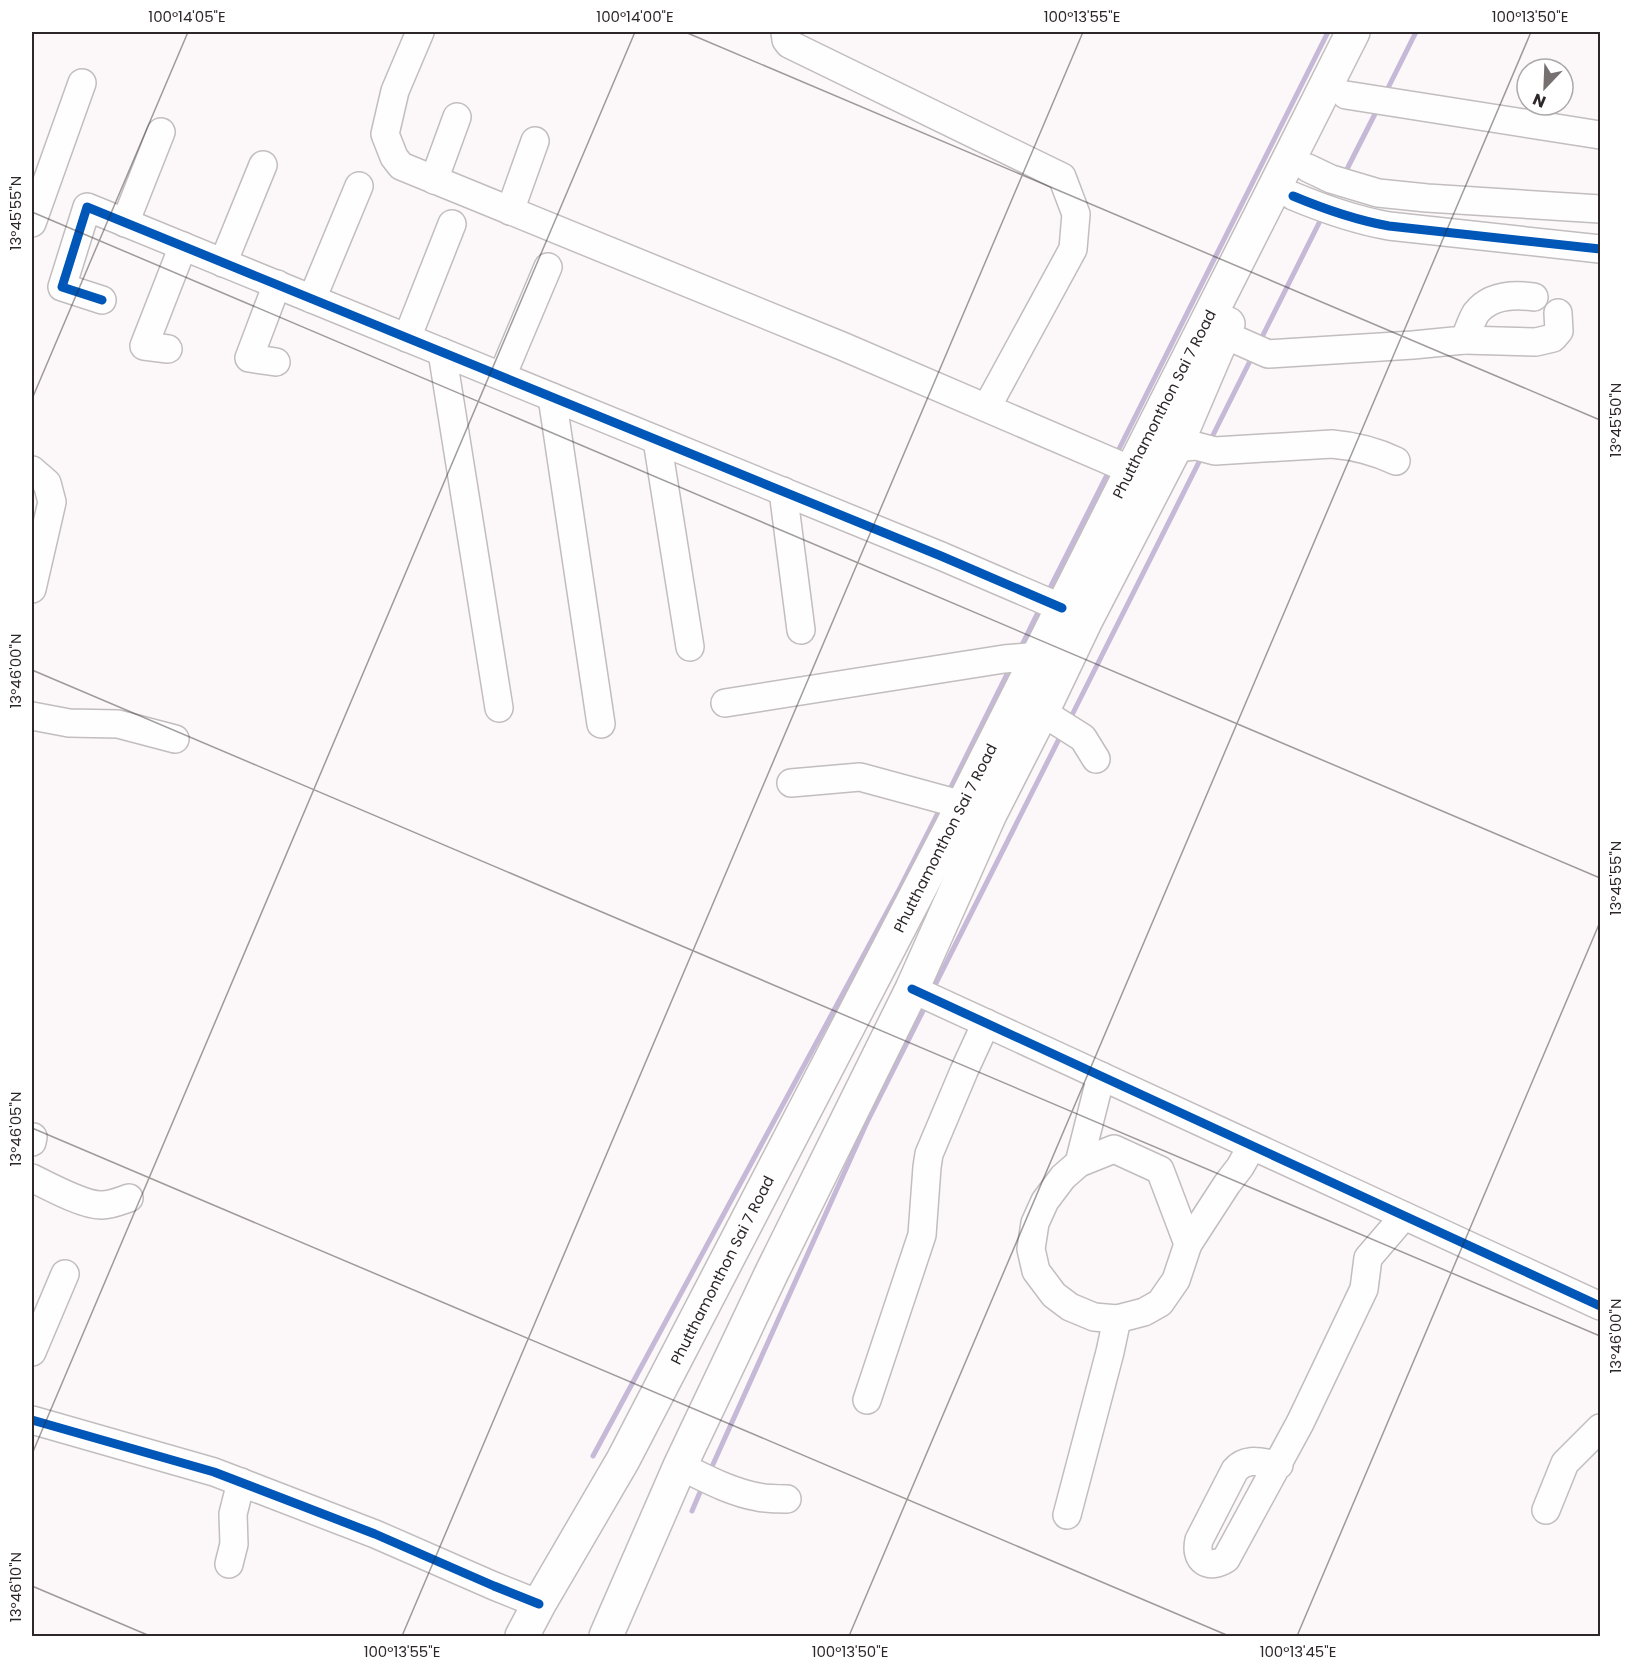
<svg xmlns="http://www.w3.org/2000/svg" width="1632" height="1668" viewBox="0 0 1632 1668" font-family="Poppins,sans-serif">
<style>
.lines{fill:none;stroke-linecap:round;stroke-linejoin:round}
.stream{stroke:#c6b8d7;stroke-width:5}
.minor-casing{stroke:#c2bdbe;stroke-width:30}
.major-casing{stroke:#c2bdbe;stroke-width:36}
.minor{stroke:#fffefe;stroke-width:27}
.major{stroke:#fffefe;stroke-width:33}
.cycleway-casing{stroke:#fff;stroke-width:13}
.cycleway{stroke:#0057b8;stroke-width:9}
.ticks{fill:none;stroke:#2e2729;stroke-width:1.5;stroke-opacity:0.45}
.labels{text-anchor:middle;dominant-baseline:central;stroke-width:4.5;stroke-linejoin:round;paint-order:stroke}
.street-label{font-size:15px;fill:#2e2729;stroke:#fff}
.neatline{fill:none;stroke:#2e2729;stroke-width:2}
.ticks-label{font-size:15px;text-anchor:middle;fill:#2e2729}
</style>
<rect width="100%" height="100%" fill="#fcf7f8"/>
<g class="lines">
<g class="stream">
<polyline points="1386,92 1416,32"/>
<polyline points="1344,175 1378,108"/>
<polyline points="1260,341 1323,215"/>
<polyline points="1209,443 1253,355"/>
<polyline points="1116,455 1328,32"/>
<polyline points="1048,592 1110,469"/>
<polyline points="1020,649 1041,606"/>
<polyline points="1070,719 1202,456"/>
<polyline points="948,793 1010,668"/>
<polyline points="933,989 1061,735"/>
<polyline points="593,1456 900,888 941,807"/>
<polyline points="710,1471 868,1120 927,1003"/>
<polyline points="692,1511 703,1485"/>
</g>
<defs>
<g id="minor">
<polyline points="420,32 395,91 385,134 394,157 401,166 842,346 1131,470"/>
<polyline points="785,32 786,40 789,44 1062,177 1076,214 1073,249 987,407"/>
<polyline points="1346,95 1600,135"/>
<polyline points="1308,168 1331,179 1378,193 1427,198 1600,209"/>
<polyline points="434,180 457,117"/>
<path d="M1293,196C1324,209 1355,220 1389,226L1600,249"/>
<polyline points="510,211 535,141"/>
<polyline points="32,223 82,83"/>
<polyline points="125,223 161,132"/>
<polyline points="223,263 263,165"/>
<polyline points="312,299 359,186"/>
<polyline points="102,300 62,287 87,207 941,556 1062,608"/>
<path d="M1223,334L1268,354L1413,345L1464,340C1468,332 1471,321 1476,313C1490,295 1513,294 1534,297"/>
<polyline points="407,338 452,224"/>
<polyline points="1464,340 1536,342 1553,338 1559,331 1558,313"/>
<polyline points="168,349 144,346 183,246"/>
<polyline points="442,352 499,708"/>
<polyline points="276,362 249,358 277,284"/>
<polyline points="502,376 548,267"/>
<polyline points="552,397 601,724"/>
<polyline points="657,440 690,647"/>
<path d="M1175,448L1196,446L1215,451L1332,444C1355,446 1375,451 1396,461"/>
<polyline points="32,470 47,483 52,502 32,589"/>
<polyline points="783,491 801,630"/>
<polyline points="725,703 1004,659 1038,656"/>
<polyline points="1042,712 1083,738 1096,759"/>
<polyline points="32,716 69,723 118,724 175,739"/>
<polyline points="791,783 860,777 963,805"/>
<polyline points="912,989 1600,1306"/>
<polyline points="32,1142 33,1137"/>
<polygon points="1114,1149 1160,1170 1188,1244 1176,1280 1160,1303 1144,1312 1117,1319 1094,1317 1070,1307 1054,1295 1036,1271 1031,1249 1035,1223 1045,1201 1063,1177 1079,1163"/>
<polyline points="1079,1163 1101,1076"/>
<path d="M32,1178C48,1186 85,1206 102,1205C111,1205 120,1201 129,1198"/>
<polyline points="1188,1244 1227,1184 1240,1167 1252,1146"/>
<polyline points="32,1352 65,1274"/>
<polyline points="867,1400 922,1235 927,1167 929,1154 964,1071 986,1023"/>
<polyline points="32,1420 214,1472 375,1534 494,1586 539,1604"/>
<path d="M1279,1465C1263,1463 1247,1456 1235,1470L1199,1540C1194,1561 1209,1570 1226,1559L1300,1423L1364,1289L1368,1258L1404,1216"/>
<path d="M680,1466C705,1478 730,1492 758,1497C767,1499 777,1499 787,1499"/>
<polyline points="1546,1510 1565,1463 1600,1428"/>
<polyline points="1067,1515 1110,1352 1117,1319"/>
<polyline points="229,1564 234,1544 233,1514 241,1482"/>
</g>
<g id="major">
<polyline points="522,1636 539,1604 623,1460 963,805 1353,32"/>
<polyline points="606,1636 680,1466 772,1272 912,989 990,814 1042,712 1086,620 1175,448 1228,324"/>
</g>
</defs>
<use href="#minor" class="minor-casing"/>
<use href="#major" class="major-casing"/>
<use href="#minor" class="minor"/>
<use href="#major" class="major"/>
<defs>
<g id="cycleway">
<path d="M1293,196C1324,209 1355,220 1389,226L1600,249"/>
<polyline points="102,300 62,287 87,207 941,556 1062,608"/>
<polyline points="912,989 1600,1306"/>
<polyline points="32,1420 214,1472 375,1534 494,1586 539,1604"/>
</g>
</defs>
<use href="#cycleway" class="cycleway-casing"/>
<use href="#cycleway" class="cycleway"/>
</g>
<path class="ticks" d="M685,32L1600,420M32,212L1600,878M32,399L188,32M32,670L1600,1336M32,1128L1229,1636M32,1454L635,32M32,1586L150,1636M402,1636L1083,32M849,1636L1531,32M1297,1636L1600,922"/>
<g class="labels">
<g class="street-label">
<text transform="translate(1164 404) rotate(-63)">Phutthamonthon Sai 7 Road</text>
<text transform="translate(945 838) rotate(-63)">Phutthamonthon Sai 7 Road</text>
<text transform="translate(722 1270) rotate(-63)">Phutthamonthon Sai 7 Road</text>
</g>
</g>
<rect width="1632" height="1668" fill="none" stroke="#ffffff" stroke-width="66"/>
<g transform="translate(1545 87) rotate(203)"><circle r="28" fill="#ffffff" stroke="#aba9a9" stroke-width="1.5"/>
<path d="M0-4.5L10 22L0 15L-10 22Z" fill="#767071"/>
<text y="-9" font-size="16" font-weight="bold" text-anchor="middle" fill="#2e2729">N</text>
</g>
<rect x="33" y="33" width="1566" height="1602" class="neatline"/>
<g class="ticks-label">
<text x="187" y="22">100°14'05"E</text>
<text x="635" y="22">100°14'00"E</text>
<text x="1082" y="22">100°13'55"E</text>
<text x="1530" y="22">100°13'50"E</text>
<text transform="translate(16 213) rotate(-90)" y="5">13°45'55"N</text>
<text transform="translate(1616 420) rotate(-90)" y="5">13°45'50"N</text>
<text transform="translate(16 671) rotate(-90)" y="5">13°46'00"N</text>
<text transform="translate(1616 878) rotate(-90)" y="5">13°45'55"N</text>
<text transform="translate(16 1129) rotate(-90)" y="5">13°46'05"N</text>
<text transform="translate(1616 1336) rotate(-90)" y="5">13°46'00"N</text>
<text transform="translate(16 1587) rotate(-90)" y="5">13°46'10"N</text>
<text x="402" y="1657">100°13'55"E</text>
<text x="850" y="1657">100°13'50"E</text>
<text x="1298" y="1657">100°13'45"E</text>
</g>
</svg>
